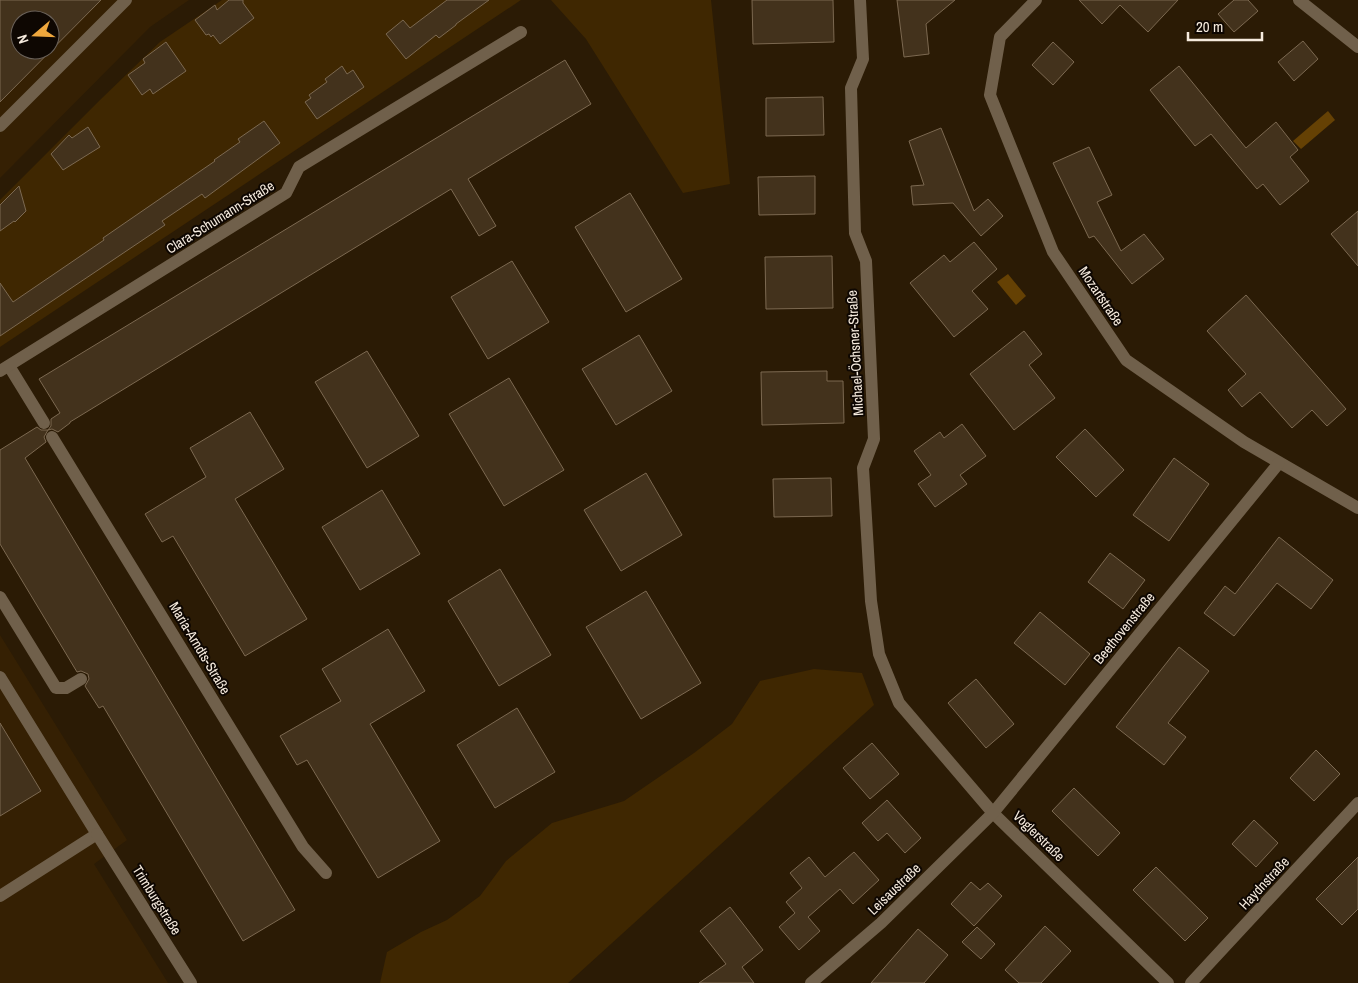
<svg xmlns="http://www.w3.org/2000/svg" width="1358" height="983" viewBox="0 0 1358 983" font-family="'Archivo Narrow',sans-serif">
<style>
.built{fill:#352003;fill-rule:evenodd}
.green{fill:#3f2701}
.water{fill:#654104}
.building{fill:#43321c;stroke:#7c6951;fill-rule:evenodd}
.lines{fill:none;stroke-linecap:round;stroke-linejoin:round}
.minor{stroke:#70604b;stroke-width:12}
.labels{text-anchor:middle;dominant-baseline:central;stroke-width:4;stroke-linejoin:round;paint-order:stroke}
.street-label{font-size:14px;fill:#f6ebde;stroke:#0e0702}
</style>
<rect width="100%" height="100%" fill="#2b1b05"/>
<g class="built">
<path d="M0,0H189L150,27L0,178ZM20,20H50V50H20Z"/>
<polygon points="0,635 127,840 94,864 168,983 0,983"/>
</g>
<g class="green">
<polygon points="222,0 521,0 0,347 0,200 100,100 160,42"/>
<polygon points="551,0 711,0 730,184 683,193 586,39"/>
<polygon points="814,669 862,673 874,705 568,983 380,983 387,952 421,932 447,920 480,896 506,861 552,823 624,801 694,753 732,724 760,681"/>
</g>
<g class="water">
<polygon points="1328,111 1335,120 1301,149 1293,141"/>
<polygon points="1008,274 1026,296 1016,305 997,282"/>
</g>
<g class="building">
<path d="M0,0H101L0,102ZM20,20H50V50H20Z"/>
<polygon points="229,0 243,0 243,3 254,18 220,44 213,35 211,37 209,34 206,35 195,20 215,5 217,10"/>
<polygon points="447,0 489,0 456,24 456,25 439,38 436,35 406,59 386,34 403,20 410,28"/>
<polygon points="752,0 833,0 834,42 753,44"/>
<polygon points="897,0 955,0 926,24 929,54 904,57"/>
<polygon points="1079,0 1178,0 1148,32 1120,5 1102,24"/>
<polygon points="1234,0 1248,0 1258,11 1234,32 1218,14"/>
<polygon points="1303,41 1318,59 1294,81 1278,62"/>
<polygon points="166,42 186,71 153,94 150,89 142,95 128,75 145,63 143,59"/>
<polygon points="1053,42 1074,62 1053,85 1032,65"/>
<polygon points="565,60 591,104 468,179 496,226 479,236 451,189 70,422 70,423 58,432 52,429 48,430 51,426 51,419 60,413 39,379"/>
<polygon points="342,66 347,74 353,70 364,87 317,119 305,102 311,98 309,95 327,82 325,79"/>
<polygon points="1179,66 1246,148 1276,122 1298,150 1290,157 1309,181 1280,205 1263,184 1257,189 1211,134 1195,146 1150,90"/>
<polygon points="823,97 824,135 766,136 766,98"/>
<polygon points="264,121 280,143 205,198 202,194 162,221 165,225 0,336 0,283 13,302 104,240 103,238 215,161 214,160 240,142 238,139"/>
<polygon points="88,127 100,147 63,170 51,154 69,135 72,138"/>
<polygon points="941,128 974,211 988,199 1003,216 981,236 953,203 913,205 911,186 924,185 909,141"/>
<polygon points="1089,147 1112,195 1097,202 1121,251 1144,234 1164,259 1132,284 1094,236 1089,238 1053,163"/>
<polygon points="815,176 815,214 759,215 758,177"/>
<polygon points="19,186 26,211 15,222 14,221 0,231 0,205"/>
<polygon points="630,193 682,279 626,312 575,227"/>
<polygon points="1358,211 1358,266 1331,234"/>
<polygon points="974,242 997,269 972,291 988,309 954,337 910,283 944,255 950,262"/>
<polygon points="832,256 833,308 766,309 765,257"/>
<polygon points="512,261 549,322 488,359 451,297"/>
<polygon points="1246,295 1346,409 1327,426 1312,410 1292,428 1260,392 1242,407 1228,390 1246,374 1207,331"/>
<polygon points="1024,331 1042,354 1029,365 1055,398 1014,430 970,374"/>
<polygon points="639,335 672,391 616,425 582,369"/>
<polygon points="367,351 419,436 367,468 315,382"/>
<polygon points="827,371 827,381 843,381 844,423 762,425 761,372"/>
<polygon points="509,378 564,470 504,506 449,414"/>
<polygon points="250,412 284,469 235,499 307,619 245,656 173,536 162,542 145,514 206,477 190,448"/>
<polygon points="962,424 986,456 960,475 967,484 935,507 918,484 931,475 914,451 940,432 944,438"/>
<polygon points="37,427 41,430 48,430 44,437 46,442 25,458 295,910 243,941 103,706 99,708 85,686 89,679 88,674 81,671 77,672 0,544 0,450"/>
<polygon points="1085,429 1124,470 1096,497 1056,457"/>
<polygon points="1174,458 1209,484 1169,541 1133,515"/>
<polygon points="646,473 682,535 621,571 584,510"/>
<polygon points="831,478 832,516 774,517 773,479"/>
<polygon points="382,490 420,554 360,590 322,527"/>
<polygon points="1279,537 1333,580 1311,609 1277,583 1234,636 1204,613 1225,586 1235,594"/>
<polygon points="1110,553 1145,580 1123,609 1088,582"/>
<polygon points="500,569 551,655 499,686 448,601"/>
<polygon points="646,591 701,683 641,719 586,627"/>
<polygon points="1040,612 1090,654 1065,685 1014,643"/>
<polygon points="388,629 425,691 370,724 440,841 378,878 307,760 297,765 280,736 341,701 322,669"/>
<polygon points="1179,647 1209,671 1168,723 1186,737 1164,765 1116,727"/>
<polygon points="976,679 1014,724 986,748 948,703"/>
<polygon points="517,708 555,772 495,808 457,745"/>
<polygon points="0,723 41,791 0,816"/>
<polygon points="872,743 899,774 870,799 843,768"/>
<polygon points="1316,750 1340,774 1314,801 1290,778"/>
<polygon points="1074,788 1120,833 1098,856 1052,811"/>
<polygon points="887,800 921,838 905,853 887,833 878,841 862,823"/>
<polygon points="1254,820 1278,843 1256,867 1232,844"/>
<polygon points="854,852 879,880 853,904 840,889 808,917 820,931 799,950 779,927 795,913 786,902 802,888 790,873 809,857 825,877"/>
<polygon points="1358,857 1358,909 1342,925 1316,899"/>
<polygon points="1156,867 1208,918 1185,941 1133,890"/>
<polygon points="971,882 980,890 988,883 1002,896 974,926 951,904"/>
<polygon points="730,907 763,950 742,967 754,983 699,983 726,964 700,931"/>
<polygon points="1045,926 1071,951 1041,983 1019,983 1005,970"/>
<polygon points="977,927 995,944 981,959 962,942"/>
<polygon points="918,929 948,955 924,983 871,983"/>
</g>
<g class="lines">
<g class="minor">
<polyline points="860,0 863,59 851,88 855,233 866,261 874,439 863,468 871,601 879,654 899,703 993,813 1168,983"/>
<polyline points="1036,0 1000,37 990,95 1053,252 1126,360 1244,442 1358,508"/>
<polyline points="1299,0 1358,47"/>
<polyline points="0,126 126,0"/>
<polyline points="9,366 44,423"/>
<polyline points="0,371 286,193 299,167 521,32"/>
<polyline points="52,437 303,847 326,873"/>
<polyline points="0,597 56,688 66,688 81,679"/>
<polyline points="0,677 97,834 0,896"/>
<polyline points="97,834 191,983"/>
<polyline points="811,983 881,923 993,813 1279,463"/>
<polyline points="1191,983 1358,803"/>
</g>
</g>
<g class="labels">
<g class="street-label">
<text transform="translate(220 217) rotate(-32)">Clara-Schumann-Straße</text>
<text transform="translate(1101 296) rotate(56)">Mozartstraße</text>
<text transform="translate(855 353) rotate(-93)">Michael-Öchsner-Straße</text>
<text transform="translate(1124 628) rotate(-51)">Beethovenstraße</text>
<text transform="translate(200 648) rotate(59)">Maria-Arndts-Straße</text>
<text transform="translate(1039 836) rotate(44)">Voglerstraße</text>
<text transform="translate(1264 883) rotate(-47)">Haydnstraße</text>
<text transform="translate(894 889) rotate(-44)">Leisaustraße</text>
<text transform="translate(157 900) rotate(58)">Trimburgstraße</text>
</g>
</g>
<g transform="translate(35 35) rotate(251)"><circle r="24" fill="#0e0702" stroke="#6b625a"/>
<path d="M0-4L9 19L0 12L-9 19Z" fill="#efa73d"/>
<text y="-8" font-size="14" font-weight="bold" text-anchor="middle" fill="#f6ebde">N</text>
</g>
<path d="M1188 32v8h74v-8" fill="none" stroke="#f6ebde" stroke-width="2.5"/>
<text x="1196" y="32" font-size="15" fill="#f6ebde" stroke="#0e0702" stroke-width="4" paint-order="stroke">20 m</text>
</svg>
